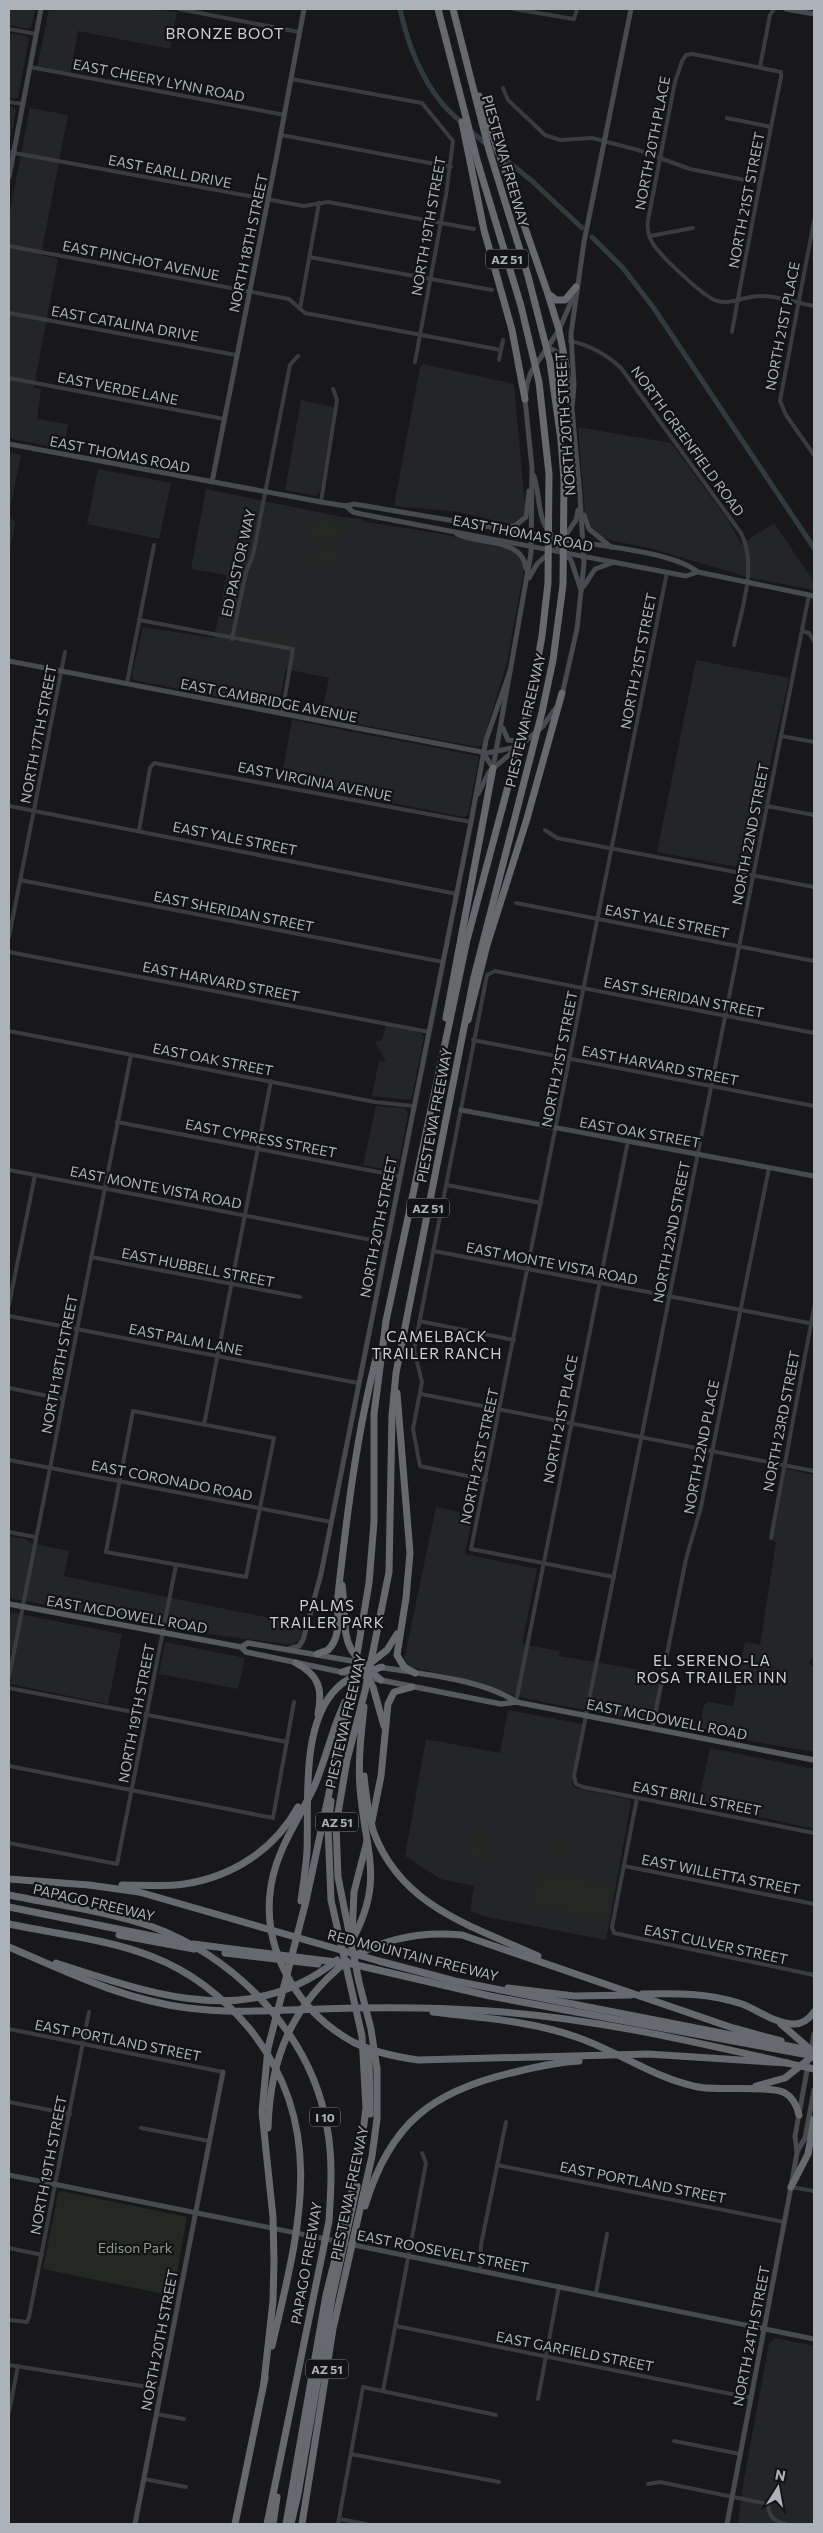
<svg xmlns="http://www.w3.org/2000/svg" width="823" height="2533" viewBox="0 0 823 2533" font-family="Commissioner,sans-serif">
<style>
.built{fill:#242527}
.green{fill:#232922}
.lines{fill:none;stroke-linecap:round;stroke-linejoin:round}
.canal{stroke:#313b3f;stroke-width:5}
.street{stroke:#393b3e;stroke-width:4}
.secondary{stroke:#474a4e;stroke-width:5}
.primary{stroke:#56595d;stroke-width:5.5}
.highway{stroke:#666a6f;stroke-width:7}
.labels{text-anchor:middle;dominant-baseline:central;stroke-width:4.5;stroke-linejoin:round;paint-order:stroke}
.shield{fill:#131315;stroke:#7d8287;stroke-width:1}
.shield-label{font-size:12px;font-weight:bold;fill:#abb2b8}
.street-label{font-size:14px;fill:#abb2b8;stroke:#131315}
.park-label{font-size:14px;fill:#88a184;stroke:#131315}
.neighbourhood-label{font-size:15px;letter-spacing:1px;fill:#ccd0d5;stroke:#131315}
</style>
<rect width="100%" height="100%" fill="#18181a"/>
<g class="built">
<polygon points="9,9 35,9 31,27 28,29 9,25"/>
<polygon points="49,9 151,9 177,12 170,49 78,31 70,74 37,68"/>
<polygon points="9,33 26,36 29,39 18,97 15,99 9,98"/>
<polygon points="9,106 14,107 16,110 9,146"/>
<polygon points="30,108 68,115 41,255 58,259 34,387 41,389 37,419 68,424 63,449 9,438 9,216"/>
<polygon points="423,364 514,384 525,506 523,515 519,521 508,524 459,512 394,506 420,367"/>
<polygon points="301,400 334,407 320,491 316,496 285,490"/>
<polygon points="578,427 671,443 728,520 741,544 774,523 814,582 814,590 751,578 650,548 613,541 600,536 588,523 585,515"/>
<polygon points="9,452 21,455 9,514"/>
<polygon points="98,469 171,483 159,539 87,524"/>
<polygon points="206,489 342,517 362,519 366,522 443,534 512,550 520,556 523,567 523,576 507,662 482,745 477,747 321,717 329,678 286,669 278,707 275,709 134,680 132,675 143,627 214,638 227,575 191,569"/>
<polygon points="9,515 15,523 9,556"/>
<polygon points="696,660 789,678 766,783 767,791 752,865 748,869 657,852"/>
<polygon points="292,720 478,756 479,759 468,814 464,817 281,781"/>
<polygon points="386,1026 421,1033 424,1037 412,1097 409,1100 372,1096 379,1061 386,1062 375,1042 382,1040"/>
<polygon points="376,1106 404,1108 408,1113 398,1168 393,1171 363,1165"/>
<polygon points="786,1469 814,1475 814,1658 811,1659 809,1664 814,1668 814,1752 699,1732 704,1705 708,1702 733,1706 745,1642 760,1645 775,1549 776,1542 772,1541"/>
<polygon points="436,1507 473,1515 465,1554 537,1569 522,1644 560,1651 559,1656 666,1674 657,1720 661,1725 523,1698 477,1682 403,1665"/>
<polygon points="9,1536 27,1539 30,1543 69,1551 64,1576 304,1625 300,1639 293,1645 193,1632 9,1598"/>
<polygon points="9,1612 122,1634 108,1704 10,1684 16,1652 9,1651"/>
<polygon points="165,1642 245,1658 238,1689 159,1674"/>
<polygon points="508,1710 582,1724 572,1785 575,1788 628,1799 631,1802 606,1940 482,1916 470,1911 474,1886 440,1879 405,1856 426,1739 500,1753"/>
<polygon points="710,1748 814,1769 814,1829 698,1803"/>
<polygon points="775,2338 814,2346 814,2524 743,2524 738,2522 743,2485 769,2343"/>
</g>
<g class="green">
<path d="M323,520L346,524C340,540 324,538 309,536L312,527Z"/>
<path d="M331,546L336,549V558L327,565L317,564L315,558C317,550 322,545 331,546Z"/>
<polygon points="239,632 283,639 288,644 238,637 236,633"/>
<polygon points="474,1832 490,1836 487,1846 472,1843"/>
<polygon points="552,1843 568,1847 566,1857 550,1854"/>
<polygon points="472,1845 488,1848 485,1858 470,1855"/>
<polygon points="540,1873 612,1887 606,1919 534,1904"/>
<polygon points="61,2191 187,2217 173,2296 43,2269 58,2194"/>
</g>
<g class="lines">
<g class="canal">
<path d="M400,9C407,41 420,76 441,102C447,110 456,117 463,124"/>
<polyline points="469,130 532,181 582,228"/>
<polyline points="592,237 623,268 653,307 814,548"/>
</g>
<g class="street">
<polyline points="179,9 299,32"/>
<polyline points="514,9 574,19 577,9"/>
<polyline points="9,29 36,34"/>
<polyline points="30,67 285,115"/>
<polyline points="760,67 770,15 774,9"/>
<polyline points="291,79 422,103 453,141 446,195 415,362"/>
<polyline points="503,88 508,100 545,135 560,140 592,138 638,150 690,169 760,183"/>
<polyline points="9,102 23,104"/>
<polyline points="727,118 771,127"/>
<polyline points="281,135 451,167"/>
<polyline points="9,152 304,206 328,202 474,229"/>
<polyline points="814,221 780,401 786,415 814,455"/>
<polyline points="650,236 693,228"/>
<polyline points="9,246 289,299 305,313 501,350"/>
<polyline points="309,257 492,290"/>
<polyline points="300,309 319,203"/>
<polyline points="9,313 236,355"/>
<path d="M732,332C747,247 764,162 781,77V72L693,54L686,55L682,61L675,82L648,220C647,227 648,235 652,242C658,254 705,298 717,301C734,305 745,295 762,296C779,296 797,303 814,306"/>
<path d="M570,341C590,345 606,354 621,368L741,533C758,566 741,611 734,645"/>
<polyline points="499,360 503,340"/>
<polyline points="9,378 224,419"/>
<polyline points="321,502 337,400 333,389"/>
<polyline points="809,595 574,1776 576,1784 583,1787 814,1833"/>
<polyline points="139,620 293,649 282,714"/>
<polyline points="802,631 809,633 814,641"/>
<polyline points="232,639 246,572 253,555 290,365 298,356"/>
<polyline points="127,683 154,545"/>
<polyline points="781,736 814,742"/>
<polyline points="9,806 457,894"/>
<polyline points="767,806 814,815"/>
<polyline points="545,830 557,838 814,887"/>
<polyline points="139,831 150,768 154,763 471,822"/>
<polyline points="20,880 443,962"/>
<polyline points="516,903 814,961"/>
<polyline points="9,937 65,652"/>
<polyline points="9,952 429,1032"/>
<polyline points="9,1031 375,1102 414,1106"/>
<polyline points="473,1040 814,1106"/>
<polyline points="117,1122 399,1176"/>
<polyline points="9,1170 387,1243"/>
<polyline points="447,1185 541,1203"/>
<polyline points="434,1251 814,1324"/>
<polyline points="91,1257 300,1297"/>
<polyline points="9,1305 35,1175"/>
<polyline points="9,1316 358,1383"/>
<polyline points="419,1321 514,1340"/>
<polyline points="9,1388 63,1399"/>
<polyline points="421,1394 814,1471"/>
<polygon points="133,1411 274,1438 246,1577 106,1552"/>
<polyline points="204,1425 271,1081"/>
<polyline points="9,1460 331,1522"/>
<polyline points="486,1480 420,1466 413,1429 422,1382 414,1350 487,975 495,971 814,1033"/>
<polyline points="9,1532 35,1537"/>
<polyline points="771,1538 814,1308"/>
<polyline points="614,1577 471,1549 667,572"/>
<polyline points="9,1677 131,1055"/>
<polyline points="9,1688 287,1742"/>
<polyline points="516,1702 628,1141"/>
<polyline points="652,1729 686,1559 701,1507 769,1168"/>
<polyline points="9,1766 273,1818 294,1702"/>
<polyline points="637,1798 612,1927 614,1933 814,1975"/>
<polyline points="9,1843 117,1864 176,1565"/>
<polyline points="624,1866 814,1904"/>
<polyline points="9,2029 223,2072"/>
<polyline points="9,2102 70,2114"/>
<polyline points="141,2128 209,2141"/>
<polyline points="497,2165 784,2222"/>
<polyline points="791,2187 814,2191"/>
<polyline points="9,2248 42,2255"/>
<polyline points="480,2270 481,2245 506,2122"/>
<polyline points="596,2293 607,2234"/>
<polyline points="9,2320 27,2322 29,2317 89,2012"/>
<polyline points="396,2326 751,2398"/>
<polyline points="9,2365 161,2389"/>
<polyline points="383,2391 426,2163 422,2153"/>
<polyline points="538,2399 559,2286"/>
<polyline points="9,2412 18,2366"/>
<polyline points="157,2414 184,2419"/>
<polyline points="674,2441 740,2454"/>
<polyline points="351,2454 499,2482"/>
<polyline points="144,2479 186,2487"/>
<path d="M648,2484L660,2482L768,2504C768,2516 775,2522 786,2524"/>
<polyline points="339,2519 366,2524"/>
<polyline points="338,2524 363,2387 496,2415"/>
</g>
<g class="secondary">
<polyline points="786,9 814,14"/>
<polyline points="9,177 41,9"/>
<path d="M548,348C569,353 568,380 571,398"/>
<path d="M9,444L321,502L346,506L354,504C427,516 500,529 573,541C606,547 673,552 698,572L814,596"/>
<path d="M534,476C543,509 534,523 564,547"/>
<polyline points="212,482 277,154 304,9"/>
<polyline points="346,506 353,512 361,514 686,576 698,572"/>
<polyline points="584,515 589,529 611,547"/>
<polyline points="507,527 516,525 526,517 529,491"/>
<path d="M457,534C478,545 523,537 526,569"/>
<polyline points="548,538 571,560 581,590"/>
<polyline points="563,539 576,520 578,510"/>
<polyline points="529,578 537,564 550,552"/>
<polyline points="584,586 595,569 612,563"/>
<polyline points="9,661 487,753 512,748"/>
<polyline points="562,695 577,629 584,563 580,496 572,409 574,385 571,334 584,242 631,9"/>
<polyline points="503,728 508,740 523,742"/>
<polyline points="484,754 493,768"/>
<polyline points="493,768 531,553 532,468 525,399 527,384 531,372 559,330 574,295"/>
<polyline points="478,794 489,772 543,726 555,709"/>
<polyline points="461,1110 814,1176"/>
<polyline points="289,1649 299,1646 303,1640 321,1574 471,822 486,740 510,671"/>
<polyline points="811,2052 814,2034"/>
<polyline points="797,2152 805,2138 814,2090"/>
<polyline points="9,2175 341,2242"/>
<polyline points="349,2244 814,2339"/>
<polyline points="135,2524 223,2072"/>
<polyline points="727,2524 791,2187 797,2153 795,2136 808,2065"/>
</g>
<g class="primary">
<polyline points="9,1604 241,1647 246,1652 346,1673"/>
<polyline points="241,1647 248,1643 358,1662"/>
<path d="M379,1667C419,1674 484,1679 516,1702"/>
<polyline points="365,1677 501,1704 516,1702 814,1760"/>
</g>
<g class="highway">
<polyline points="479,96 547,291 559,330 566,366"/>
<polyline points="462,122 484,230 512,330 525,399"/>
<polyline points="550,295 556,300 565,300 576,287"/>
<polyline points="446,1018 493,768"/>
<polyline points="468,1020 487,945 526,822 562,693"/>
<polyline points="397,1393 410,1553 406,1598 397,1655 404,1667 415,1673"/>
<path d="M342,1585C349,1638 335,1643 381,1680"/>
<path d="M317,1654L328,1650C343,1635 336,1614 338,1595C347,1514 357,1430 378,1351"/>
<path d="M296,1663C319,1675 323,1689 318,1714"/>
<polyline points="369,1664 387,1650 397,1634"/>
<polyline points="342,1672 358,1667"/>
<polyline points="367,1677 373,1687 384,1726"/>
<path d="M345,1702C332,1729 326,1759 314,1787C300,1817 281,1843 273,1876C257,1943 295,2010 353,2042C373,2052 396,2057 418,2060L648,2054L787,2063"/>
<path d="M364,1776C366,1795 368,1815 374,1833C402,1907 472,1926 538,1956"/>
<polyline points="372,1821 381,1776 388,1704 394,1692 412,1687"/>
<polyline points="9,1879 89,1885 139,1892 379,1961 455,1981 814,2051"/>
<path d="M122,1885C143,1885 164,1887 184,1884C232,1877 274,1850 298,1807"/>
<path d="M9,1895C56,1905 107,1911 153,1927C238,1959 312,2036 327,2127C333,2158 331,2190 329,2221L267,2524"/>
<path d="M301,1901C303,1885 306,1868 307,1851C309,1804 300,1724 337,1688C349,1676 366,1672 382,1667"/>
<polyline points="9,1907 177,1941"/>
<path d="M9,1924C56,1934 108,1939 153,1957C192,1972 222,1996 249,2028C330,2128 298,2233 272,2346"/>
<polyline points="119,1935 194,1949"/>
<polyline points="352,1936 354,1892 367,1841"/>
<polyline points="193,1944 352,1964 490,1996 814,2056"/>
<path d="M350,1944C386,1881 365,1853 360,1788C358,1761 361,1734 364,1707"/>
<path d="M9,1947C67,1972 124,2000 188,2008C232,2014 276,2010 320,2009C375,2007 434,2007 489,2011C599,2018 707,2045 814,2069"/>
<polyline points="225,1953 318,1964"/>
<path d="M356,1955C390,1937 424,1931 462,1935L733,2028L781,2041"/>
<path d="M56,1963C152,1994 249,2031 337,1960"/>
<polyline points="508,1988 574,1996 631,1995"/>
<path d="M642,1994C677,1993 709,1993 742,2004C758,2010 774,2023 792,2024C802,2025 809,2019 814,2012"/>
<path d="M433,2012C482,2018 533,2021 579,2038C619,2052 656,2079 698,2087C718,2091 773,2085 785,2093C794,2098 797,2106 799,2115"/>
<polyline points="781,2024 811,2050"/>
<polyline points="369,2053 370,2114"/>
<polyline points="756,2086 785,2078 814,2055"/>
<path d="M268,2128C270,2058 292,2005 347,1961"/>
<polyline points="791,2187 808,2154 814,2119"/>
<path d="M365,2206C390,2123 432,2091 515,2072C536,2067 557,2062 579,2061"/>
<polyline points="264,2382 273,2301 274,2261 273,2217 262,2112 268,2048 306,1901 351,1690 369,1583 374,1522 374,1414 386,1321 467,940 530,704 542,636 548,583 549,474 539,382 521,306 477,160 438,9"/>
<polyline points="235,2524 265,2378"/>
<polyline points="273,2524 277,2497"/>
<polyline points="286,2524 326,2295 359,2163 366,2108 362,2036 331,1900 328,1827 331,1801"/>
<polyline points="291,2524 298,2494 332,2298 357,2186"/>
<polyline points="302,2524 333,2329 372,2156 377,2119 377,2069 371,2029 359,1982 338,1877 336,1825 347,1760 365,1691 389,1572 392,1415 396,1373 474,977 542,712 553,660 563,585 564,480 561,440 550,362 528,276 489,150 453,9"/>
</g>
</g>
<g class="labels">
<g class="shield">
<rect x="486" y="249.5" width="42" height="19" rx="4"/>
<rect x="407" y="1198.5" width="42" height="19" rx="4"/>
<rect x="316" y="1812.5" width="42" height="19" rx="4"/>
<rect x="310" y="2107.5" width="30" height="19" rx="4"/>
<rect x="306" y="2359.5" width="42" height="19" rx="4"/>
</g>
<g class="shield-label">
<text x="507" y="259">AZ 51</text>
<text x="428" y="1208">AZ 51</text>
<text x="337" y="1822">AZ 51</text>
<text x="325" y="2117">I 10</text>
<text x="327" y="2369">AZ 51</text>
</g>
<g class="street-label">
<text transform="translate(159 80) rotate(11)">EAST CHEERY LYNN ROAD</text>
<text transform="translate(652 143) rotate(-79)">NORTH 20TH PLACE</text>
<text transform="translate(506 161) rotate(74)">PIESTEWA FREEWAY</text>
<text transform="translate(170 171) rotate(11)">EAST EARLL DRIVE</text>
<text transform="translate(746 200) rotate(-79)">NORTH 21ST STREET</text>
<text transform="translate(428 226) rotate(-80)">NORTH 19TH STREET</text>
<text transform="translate(248 243) rotate(-78)">NORTH 18TH STREET</text>
<text transform="translate(141 260) rotate(11)">EAST PINCHOT AVENUE</text>
<text transform="translate(125 323) rotate(10)">EAST CATALINA DRIVE</text>
<text transform="translate(782 326) rotate(-79)">NORTH 21ST PLACE</text>
<text transform="translate(118 388) rotate(11)">EAST VERDE LANE</text>
<text transform="translate(565 424) rotate(-94)">NORTH 20TH STREET</text>
<text transform="translate(688 441) rotate(54)">NORTH GREENFIELD ROAD</text>
<text transform="translate(120 454) rotate(11)">EAST THOMAS ROAD</text>
<text transform="translate(523 533) rotate(11)">EAST THOMAS ROAD</text>
<text transform="translate(238 563) rotate(-77)">ED PASTOR WAY</text>
<text transform="translate(638 661) rotate(-79)">NORTH 21ST STREET</text>
<text transform="translate(269 700) rotate(11)">EAST CAMBRIDGE AVENUE</text>
<text transform="translate(525 720) rotate(-77)">PIESTEWA FREEWAY</text>
<text transform="translate(38 734) rotate(-79)">NORTH 17TH STREET</text>
<text transform="translate(315 781) rotate(11)">EAST VIRGINIA AVENUE</text>
<text transform="translate(750 834) rotate(-79)">NORTH 22ND STREET</text>
<text transform="translate(235 838) rotate(11)">EAST YALE STREET</text>
<text transform="translate(234 911) rotate(11)">EAST SHERIDAN STREET</text>
<text transform="translate(667 921) rotate(11)">EAST YALE STREET</text>
<text transform="translate(221 981) rotate(11)">EAST HARVARD STREET</text>
<text transform="translate(684 997) rotate(11)">EAST SHERIDAN STREET</text>
<text transform="translate(213 1059) rotate(11)">EAST OAK STREET</text>
<text transform="translate(559 1059) rotate(-79)">NORTH 21ST STREET</text>
<text transform="translate(660 1065) rotate(11)">EAST HARVARD STREET</text>
<text transform="translate(434 1115) rotate(-79)">PIESTEWA FREEWAY</text>
<text transform="translate(640 1132) rotate(10)">EAST OAK STREET</text>
<text transform="translate(261 1138) rotate(11)">EAST CYPRESS STREET</text>
<text transform="translate(156 1187) rotate(11)">EAST MONTE VISTA ROAD</text>
<text transform="translate(378 1227) rotate(-79)">NORTH 20TH STREET</text>
<text transform="translate(671 1232) rotate(-79)">NORTH 22ND STREET</text>
<text transform="translate(552 1263) rotate(11)">EAST MONTE VISTA ROAD</text>
<text transform="translate(198 1267) rotate(11)">EAST HUBBELL STREET</text>
<text transform="translate(186 1339) rotate(11)">EAST PALM LANE</text>
<text transform="translate(59 1364) rotate(-79)">NORTH 18TH STREET</text>
<text transform="translate(560 1419) rotate(-79)">NORTH 21ST PLACE</text>
<text transform="translate(781 1421) rotate(-79)">NORTH 23RD STREET</text>
<text transform="translate(701 1447) rotate(-79)">NORTH 22ND PLACE</text>
<text transform="translate(479 1456) rotate(-78)">NORTH 21ST STREET</text>
<text transform="translate(172 1480) rotate(11)">EAST CORONADO ROAD</text>
<text transform="translate(127 1614) rotate(10)">EAST MCDOWELL ROAD</text>
<text transform="translate(136 1713) rotate(-79)">NORTH 19TH STREET</text>
<text transform="translate(667 1719) rotate(11)">EAST MCDOWELL ROAD</text>
<text transform="translate(345 1721) rotate(-77)">PIESTEWA FREEWAY</text>
<text transform="translate(697 1798) rotate(11)">EAST BRILL STREET</text>
<text transform="translate(721 1874) rotate(11)">EAST WILLETTA STREET</text>
<text transform="translate(94 1902) rotate(13)">PAPAGO FREEWAY</text>
<text transform="translate(716 1944) rotate(12)">EAST CULVER STREET</text>
<text transform="translate(413 1955) rotate(14)">RED MOUNTAIN FREEWAY</text>
<text transform="translate(118 2040) rotate(11)">EAST PORTLAND STREET</text>
<text transform="translate(48 2165) rotate(-79)">NORTH 19TH STREET</text>
<text transform="translate(643 2182) rotate(11)">EAST PORTLAND STREET</text>
<text transform="translate(349 2193) rotate(-78)">PIESTEWA FREEWAY</text>
<text transform="translate(443 2251) rotate(11)">EAST ROOSEVELT STREET</text>
<text transform="translate(306 2263) rotate(-80)">PAPAGO FREEWAY</text>
<text transform="translate(751 2336) rotate(-79)">NORTH 24TH STREET</text>
<text transform="translate(159 2340) rotate(-79)">NORTH 20TH STREET</text>
<text transform="translate(575 2351) rotate(11)">EAST GARFIELD STREET</text>
</g>
<g class="park-label">
<text x="135" y="2247">Edison Park</text>
</g>
<g class="neighbourhood-label">
<text x="225" y="33">BRONZE BOOT</text>
<text x="437" y="1336">CAMELBACK<tspan x="437" dy="17">TRAILER RANCH</tspan></text>
<text x="327" y="1605">PALMS<tspan x="327" dy="17">TRAILER PARK</tspan></text>
<text x="712" y="1660">EL SERENO-LA<tspan x="712" dy="17">ROSA TRAILER INN</tspan></text>
</g>
</g>
<rect width="823" height="2533" fill="none" stroke="#abb2b8" stroke-width="20"/>
<g transform="translate(778 2488) rotate(11)" stroke="#131315" stroke-width="4" paint-order="stroke">
<path d="M0-4L9 19L0 12L-9 19Z" fill="#abb2b8"/>
<text y="-8" font-size="14" font-weight="bold" text-anchor="middle" fill="#abb2b8">N</text>
</g>
</svg>
